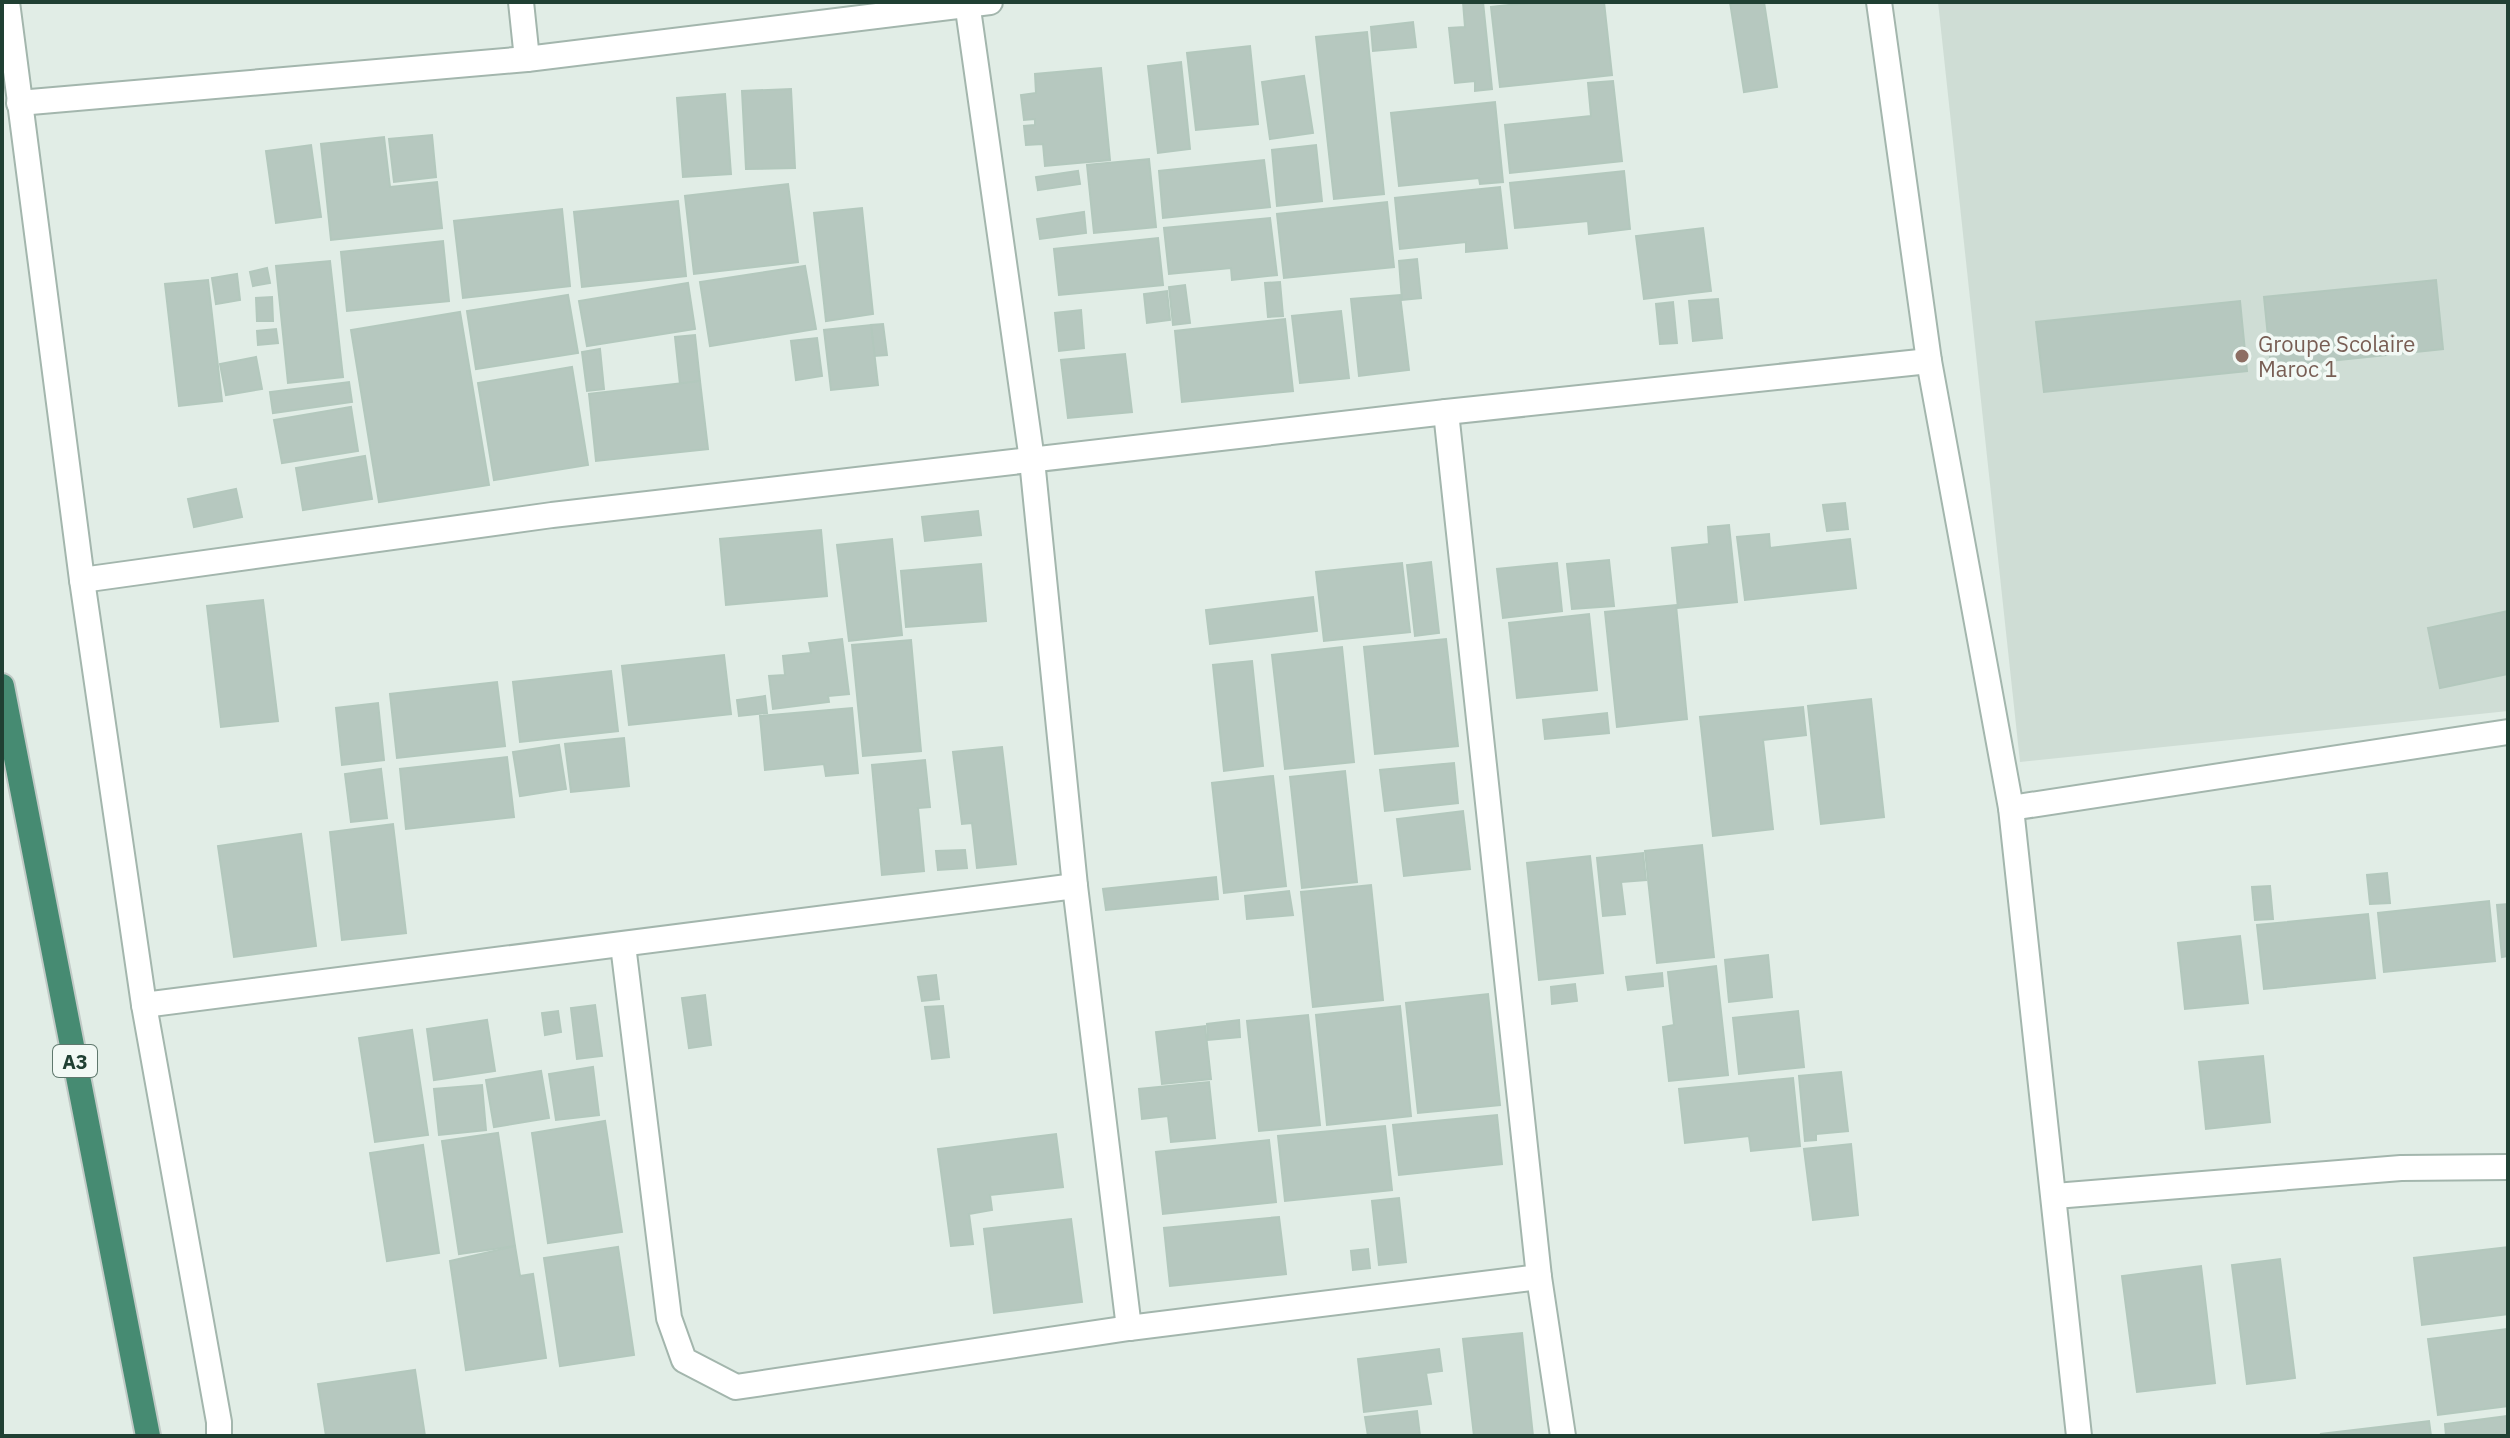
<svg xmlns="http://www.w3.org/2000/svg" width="2510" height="1438" viewBox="0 0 2510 1438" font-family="'IBM Plex Sans',sans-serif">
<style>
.built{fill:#cfddd5}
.building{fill:#b6c8bf;stroke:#b3c8bd;stroke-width:2}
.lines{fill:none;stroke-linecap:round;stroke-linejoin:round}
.minor-casing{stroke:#a3b6ad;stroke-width:28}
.trunk-casing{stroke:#c1cac6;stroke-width:28}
.minor{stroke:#fff;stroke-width:24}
.trunk{stroke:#468b72;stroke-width:24}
.education-dot{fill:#8d6e63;stroke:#f2f9f5;stroke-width:3}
.labels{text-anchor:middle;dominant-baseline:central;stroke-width:7;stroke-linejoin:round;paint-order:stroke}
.shield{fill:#f2f9f5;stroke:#5f786d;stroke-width:2}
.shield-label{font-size:20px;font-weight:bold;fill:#204033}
.education-label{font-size:22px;fill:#785e54;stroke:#f2f9f5;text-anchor:start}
</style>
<rect width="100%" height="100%" fill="#e1ede6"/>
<polygon class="built" points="1938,2 2508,2 2508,711 2020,762"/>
<g class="building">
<polygon points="1463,2 1483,2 1492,89 1475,91 1475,81 1455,83 1449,28 1465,27"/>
<polygon points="1539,2 1604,2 1612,75 1500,87 1491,7"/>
<polygon points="1730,2 1764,2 1777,87 1744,92"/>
<polygon points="1413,22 1416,47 1373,51 1371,27"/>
<polygon points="1367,32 1384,194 1334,199 1316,37"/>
<polygon points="1250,46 1258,124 1196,130 1187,53"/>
<polygon points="1181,62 1190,149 1158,153 1148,66"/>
<polygon points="1101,68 1110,160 1045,166 1043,144 1026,145 1024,126 1035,125 1035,119 1024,120 1021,95 1036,93 1035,74"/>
<polygon points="1304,76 1313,133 1270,139 1262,82"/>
<polygon points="1613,81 1622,161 1510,173 1505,125 1591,116 1588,83"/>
<polygon points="791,89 795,168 746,169 742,91"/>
<polygon points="725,94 731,174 683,177 677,98"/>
<polygon points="1495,102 1503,182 1480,184 1479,178 1399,186 1391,113"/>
<polygon points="432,135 436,177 394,182 389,139"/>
<polygon points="384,137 390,187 437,182 442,228 331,240 321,144"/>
<polygon points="311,145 321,217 276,223 266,151"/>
<polygon points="1316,145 1322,201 1277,206 1272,150"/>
<polygon points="1149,159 1156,227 1094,233 1087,165"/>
<polygon points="1264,160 1270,207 1163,218 1159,171"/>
<polygon points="1078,171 1080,184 1038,190 1036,177"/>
<polygon points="1624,171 1630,229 1589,234 1588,221 1515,228 1510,183"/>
<polygon points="788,184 798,262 694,274 685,196"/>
<polygon points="1500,187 1507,248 1466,252 1466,242 1400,249 1395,198"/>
<polygon points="678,201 686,276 582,287 574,212"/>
<polygon points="1387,202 1394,267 1284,278 1277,214"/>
<polygon points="862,208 873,314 826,321 814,213"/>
<polygon points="562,209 570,286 463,298 454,221"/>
<polygon points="1084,212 1086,233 1040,239 1037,219"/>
<polygon points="1270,218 1277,275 1232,280 1231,268 1169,274 1164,228"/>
<polygon points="1703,228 1711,291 1644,299 1636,236"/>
<polygon points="1158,238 1163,285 1059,295 1054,249"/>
<polygon points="443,241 449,301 347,311 341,252"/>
<polygon points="1417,259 1421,298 1402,300 1399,261"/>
<polygon points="330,261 343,377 288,383 276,266"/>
<polygon points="805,266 816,329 710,346 700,282"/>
<polygon points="267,268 270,283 253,286 250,272"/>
<polygon points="237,274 240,300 216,304 212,278"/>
<polygon points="208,280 222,401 179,406 165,284"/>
<polygon points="2436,280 2443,349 2271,367 2264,297"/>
<polygon points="1280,282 1283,316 1268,317 1265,283"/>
<polygon points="688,283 695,329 587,346 579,301"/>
<polygon points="1185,285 1190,323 1173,325 1169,287"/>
<polygon points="1167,291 1170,320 1147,323 1144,294"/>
<polygon points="568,295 578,353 476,369 467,311"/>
<polygon points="1400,295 1409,370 1359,376 1351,299"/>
<polygon points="272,297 273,321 257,321 256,298"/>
<polygon points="1718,299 1722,338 1693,341 1689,301"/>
<polygon points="2240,301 2247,371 2044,392 2036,322"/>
<polygon points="1673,302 1677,343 1660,344 1656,304"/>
<polygon points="1081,310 1084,348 1059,351 1055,313"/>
<polygon points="1341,311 1349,378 1300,383 1292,316"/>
<polygon points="460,312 489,485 379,502 351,330"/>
<polygon points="1285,319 1293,391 1182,402 1175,331"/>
<polygon points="883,324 887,355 874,356 871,325"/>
<polygon points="871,325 878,385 831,390 824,330"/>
<polygon points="276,329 278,343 258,345 257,331"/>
<polygon points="695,335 700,381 680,384 675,337"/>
<polygon points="817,338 822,376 796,380 791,341"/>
<polygon points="600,349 604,389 587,391 582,352"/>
<polygon points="1125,354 1132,412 1068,418 1061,360"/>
<polygon points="256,357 262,389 226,395 220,364"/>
<polygon points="572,367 588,465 494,480 478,383"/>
<polygon points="700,381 708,449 596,461 589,394"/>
<polygon points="349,382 352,402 273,413 270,392"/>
<polygon points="351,407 358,451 282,463 274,420"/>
<polygon points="365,456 372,499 303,510 296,468"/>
<polygon points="236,489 242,517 194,527 188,499"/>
<polygon points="1845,503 1848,529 1827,531 1823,505"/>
<polygon points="978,511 981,535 925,541 922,517"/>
<polygon points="1729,525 1737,602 1678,608 1672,548 1709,544 1708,527"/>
<polygon points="821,530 827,596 726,605 720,539"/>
<polygon points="1769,534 1770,548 1850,539 1856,588 1745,600 1737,537"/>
<polygon points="892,539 902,635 849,641 837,545"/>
<polygon points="1609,560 1614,606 1572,609 1567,564"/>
<polygon points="1431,562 1439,633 1415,636 1407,565"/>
<polygon points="1402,563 1410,632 1324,641 1316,572"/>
<polygon points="1557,563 1562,611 1503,618 1497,569"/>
<polygon points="981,564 986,621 906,627 901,571"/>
<polygon points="1313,597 1317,631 1210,644 1206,610"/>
<polygon points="263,600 278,721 221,727 207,606"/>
<polygon points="1676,605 1687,719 1617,727 1605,612"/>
<polygon points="2508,611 2508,674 2440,688 2428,628"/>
<polygon points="1589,614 1597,690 1517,698 1509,623"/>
<polygon points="842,639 849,694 828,696 829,702 773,709 769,676 785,675 783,656 811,653 809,643"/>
<polygon points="1446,639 1458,746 1375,754 1364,647"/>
<polygon points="911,640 921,751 863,756 852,645"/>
<polygon points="1342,647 1354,762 1285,769 1272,655"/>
<polygon points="724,655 731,714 629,725 622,666"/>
<polygon points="1252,661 1263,766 1224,771 1213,665"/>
<polygon points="611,671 618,731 520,742 513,682"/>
<polygon points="497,682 505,746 397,758 390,694"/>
<polygon points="765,696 767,713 739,716 737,700"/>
<polygon points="1871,699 1884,817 1821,824 1808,706"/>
<polygon points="378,703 384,760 342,765 336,708"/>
<polygon points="1803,707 1806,735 1763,740 1773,829 1713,836 1700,717"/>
<polygon points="852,708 858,773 826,776 824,764 765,770 760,716"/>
<polygon points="1607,713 1609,733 1545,739 1543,720"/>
<polygon points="624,738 629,786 571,792 565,744"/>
<polygon points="559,745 566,789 520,796 513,752"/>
<polygon points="1002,747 1016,864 977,868 972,823 962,824 953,752"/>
<polygon points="507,757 514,817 406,829 400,769"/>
<polygon points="925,760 930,807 918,808 924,871 882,875 872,765"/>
<polygon points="1454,763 1458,803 1385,811 1380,770"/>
<polygon points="381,769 387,818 351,822 345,774"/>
<polygon points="1345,771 1357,882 1302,888 1290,777"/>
<polygon points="1273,776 1286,886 1224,893 1212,783"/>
<polygon points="1463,811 1470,869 1404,876 1397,819"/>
<polygon points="393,824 406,933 342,940 330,832"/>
<polygon points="301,834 316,946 234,957 218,846"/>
<polygon points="1702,845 1714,957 1657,963 1645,851"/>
<polygon points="965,850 967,868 938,870 936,851"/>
<polygon points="1643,853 1646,880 1621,882 1625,914 1603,916 1597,858"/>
<polygon points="1590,856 1603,973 1539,980 1527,863"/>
<polygon points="2387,873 2390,903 2370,904 2367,875"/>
<polygon points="1216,877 1218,899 1106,910 1103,889"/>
<polygon points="1371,885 1383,1000 1313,1007 1301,892"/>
<polygon points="2270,886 2273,919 2255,920 2252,887"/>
<polygon points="1289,891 1293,915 1247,919 1245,896"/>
<polygon points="2489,901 2495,961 2384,972 2378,913"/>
<polygon points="2508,904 2508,956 2502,957 2497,905"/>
<polygon points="2368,914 2375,978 2264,989 2257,925"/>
<polygon points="2240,936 2248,1003 2185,1009 2178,943"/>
<polygon points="1768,955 1772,997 1729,1002 1725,960"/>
<polygon points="1716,966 1728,1075 1669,1081 1663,1027 1674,1025 1668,972"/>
<polygon points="1662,973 1663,986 1628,990 1626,977"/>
<polygon points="936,975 939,999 922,1001 918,977"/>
<polygon points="1575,984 1577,1001 1552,1004 1551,987"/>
<polygon points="1488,994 1500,1105 1418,1113 1406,1003"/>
<polygon points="705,995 711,1045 689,1048 682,998"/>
<polygon points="595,1005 602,1056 577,1059 571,1008"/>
<polygon points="943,1006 949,1057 932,1059 925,1007"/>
<polygon points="1400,1006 1411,1116 1327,1125 1316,1015"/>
<polygon points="558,1011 561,1032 545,1035 542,1013"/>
<polygon points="1798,1011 1804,1067 1739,1074 1733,1018"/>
<polygon points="1308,1015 1320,1125 1259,1131 1247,1021"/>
<polygon points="487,1020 495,1071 434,1080 427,1029"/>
<polygon points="1239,1020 1240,1037 1208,1040 1207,1024"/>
<polygon points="1205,1026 1211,1079 1162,1084 1156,1032"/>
<polygon points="412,1030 428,1135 375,1142 359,1038"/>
<polygon points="2263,1056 2270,1122 2206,1129 2199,1062"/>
<polygon points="593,1067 599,1115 556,1120 549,1074"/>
<polygon points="541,1071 549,1118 494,1127 486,1080"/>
<polygon points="1841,1072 1848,1131 1816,1134 1816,1140 1805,1141 1799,1076"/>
<polygon points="1793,1078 1800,1146 1751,1151 1749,1136 1685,1143 1679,1089"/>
<polygon points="1209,1082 1215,1138 1171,1142 1168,1116 1142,1119 1139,1089"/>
<polygon points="482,1085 486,1130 439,1135 434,1089"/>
<polygon points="1497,1115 1502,1164 1399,1175 1393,1125"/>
<polygon points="605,1121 622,1232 548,1243 532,1133"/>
<polygon points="1385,1126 1392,1190 1285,1201 1278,1136"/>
<polygon points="498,1133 515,1246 459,1254 442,1141"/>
<polygon points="1056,1134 1063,1187 990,1195 992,1210 969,1214 973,1244 951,1246 938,1149"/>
<polygon points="1269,1140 1276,1202 1163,1214 1156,1152"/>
<polygon points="1851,1144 1858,1215 1813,1220 1804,1149"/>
<polygon points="423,1145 439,1253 387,1261 370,1153"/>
<polygon points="1399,1198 1406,1262 1379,1265 1372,1201"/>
<polygon points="1279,1217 1286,1274 1170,1286 1164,1228"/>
<polygon points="1071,1219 1082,1302 994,1313 984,1229"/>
<polygon points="515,1246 520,1276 533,1274 546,1358 466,1370 450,1261"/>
<polygon points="618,1247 634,1355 560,1366 544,1258"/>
<polygon points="2508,1247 2508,1314 2422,1325 2414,1258"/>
<polygon points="1368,1249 1370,1268 1353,1270 1351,1251"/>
<polygon points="2280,1259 2295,1378 2247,1384 2232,1265"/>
<polygon points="2201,1266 2215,1383 2137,1392 2122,1276"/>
<polygon points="2508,1329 2508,1406 2438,1415 2428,1339"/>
<polygon points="1522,1333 1533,1436 1474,1436 1463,1339"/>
<polygon points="1439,1349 1442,1371 1426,1373 1431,1404 1364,1412 1358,1359"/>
<polygon points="415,1370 425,1436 326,1436 318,1384"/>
<polygon points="1417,1411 1420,1436 1368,1436 1365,1417"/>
<polygon points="2508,1416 2508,1436 2446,1436 2445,1424"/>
<polygon points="2429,1421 2431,1436 2320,1434"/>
</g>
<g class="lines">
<defs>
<g id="minor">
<polyline points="7,2 82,580 144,1005 219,1422 219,1436"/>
<polyline points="521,2 527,59"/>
<polyline points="967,2 1032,460 1075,886 1129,1328"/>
<polyline points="1879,2 1929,361 2011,808 2079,1436"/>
<polyline points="19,103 527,59 990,2"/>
<polyline points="1446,412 1539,1277 1563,1436"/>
<polyline points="82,580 552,515 1446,412 1929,361"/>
<polyline points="2011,808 2508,732"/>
<polyline points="623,945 669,1318 684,1360 736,1387 1129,1328 1539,1277"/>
<polyline points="144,1005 1075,886"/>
<polyline points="2055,1196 2401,1168 2508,1167"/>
</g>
<polyline id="trunk" points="2,686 148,1436"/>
</defs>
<use href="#minor" class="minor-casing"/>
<use href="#trunk" class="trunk-casing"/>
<use href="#minor" class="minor"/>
<use href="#trunk" class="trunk"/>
</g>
<circle class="education-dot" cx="2242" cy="356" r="8"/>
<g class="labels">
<rect class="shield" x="53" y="1045" width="44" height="32" rx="6"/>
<g class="shield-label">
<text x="75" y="1061">A3</text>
</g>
<g class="education-label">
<text x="2258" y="343">Groupe Scolaire<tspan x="2258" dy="25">Maroc 1</tspan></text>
</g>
</g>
<rect width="2510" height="1438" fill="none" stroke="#204033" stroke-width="8"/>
</svg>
